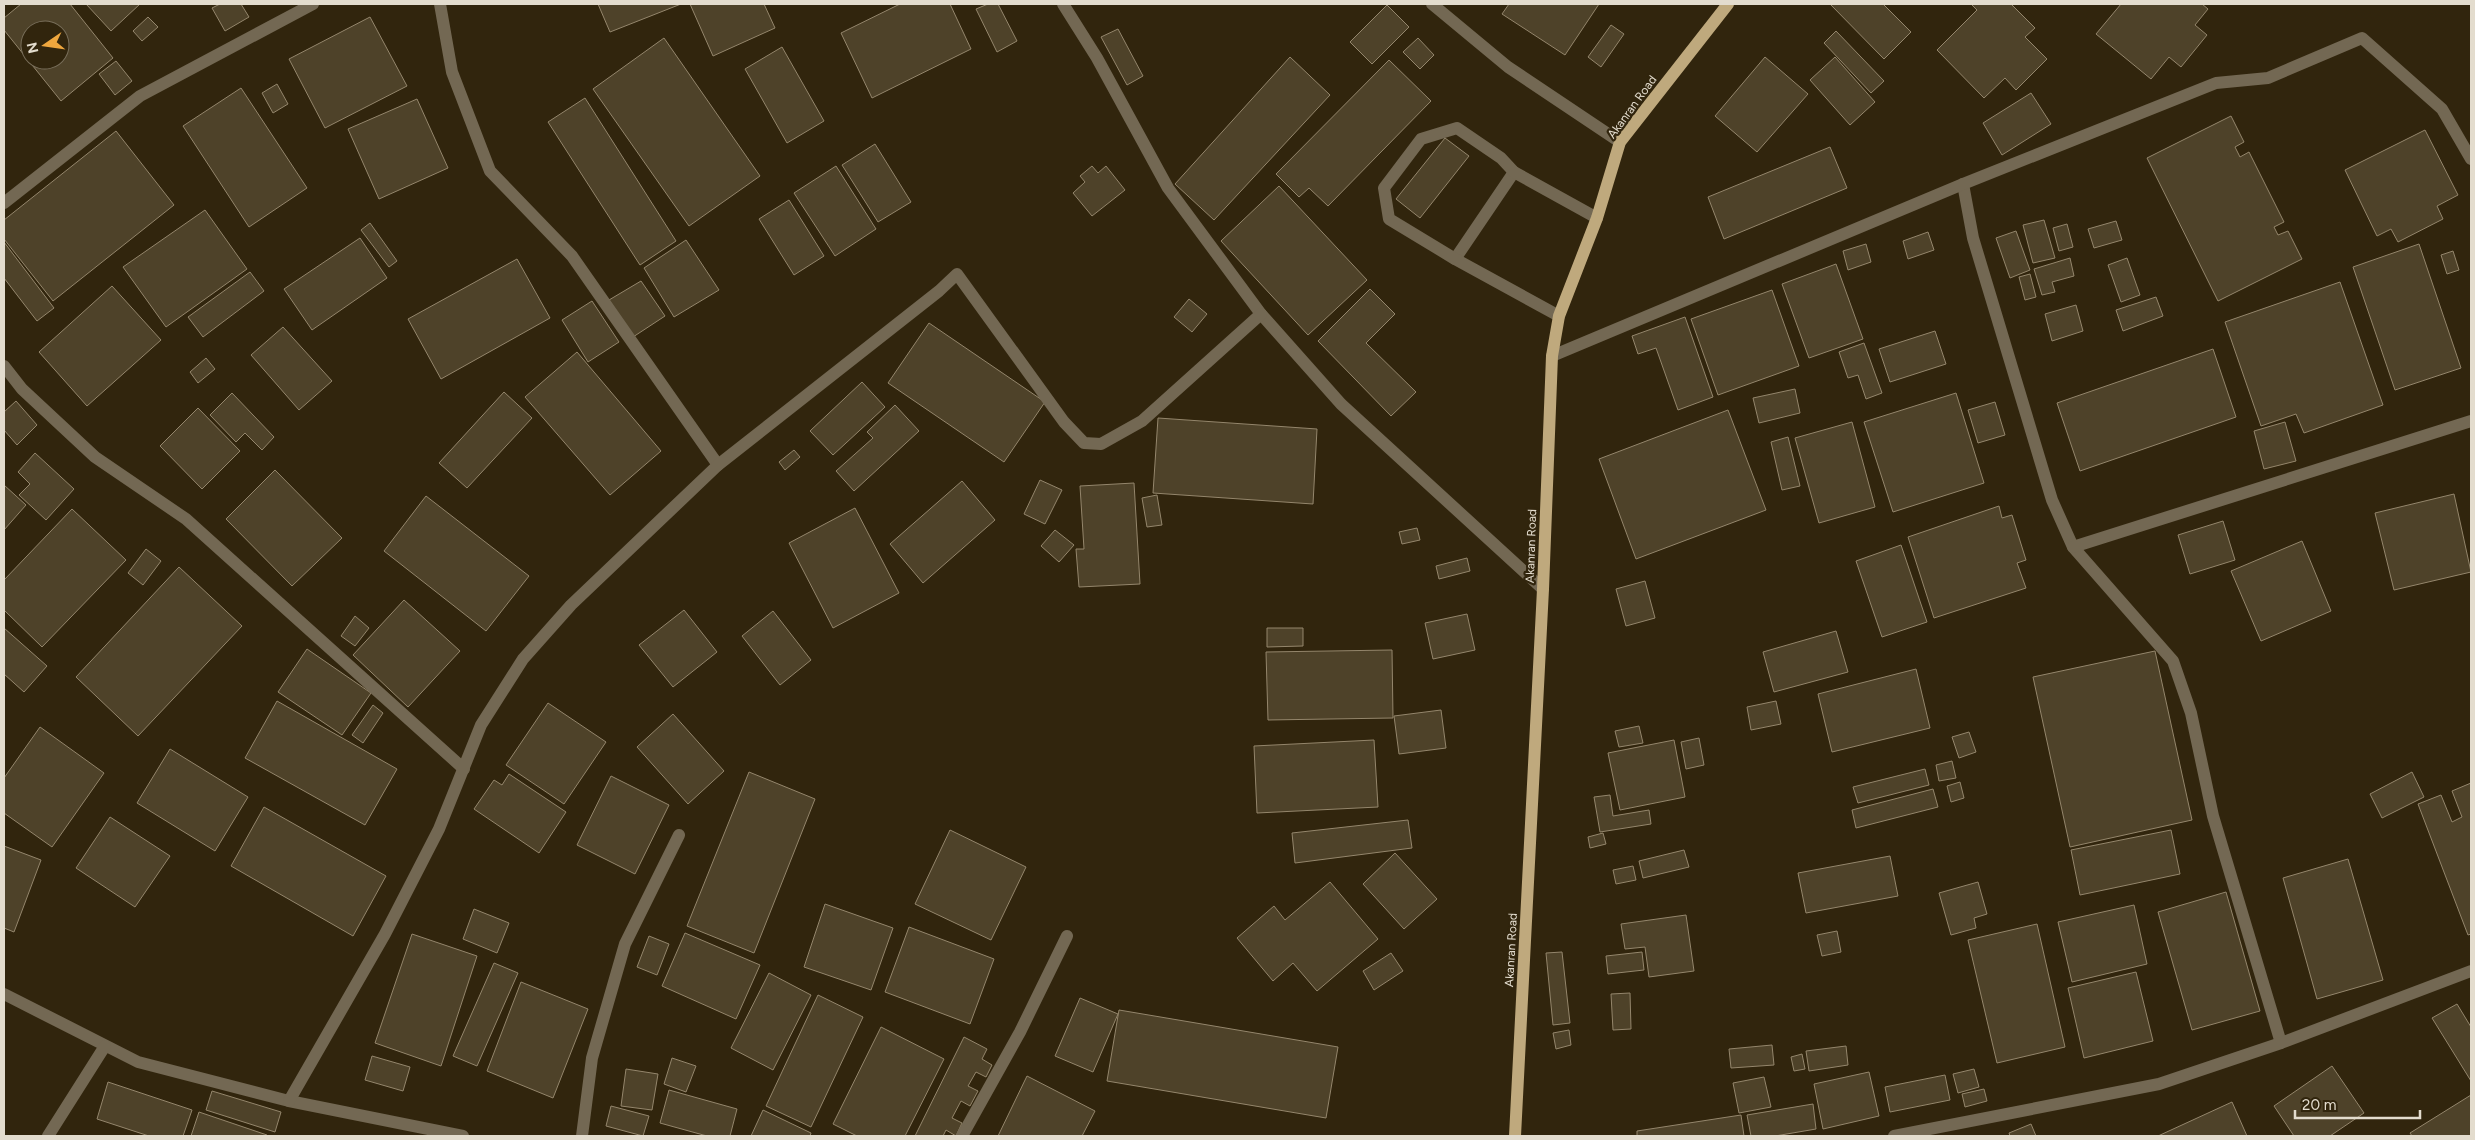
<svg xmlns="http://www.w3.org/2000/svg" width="2475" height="1140" viewBox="0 0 2475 1140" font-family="Figtree,sans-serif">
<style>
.building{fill:#4e4229;stroke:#94866c;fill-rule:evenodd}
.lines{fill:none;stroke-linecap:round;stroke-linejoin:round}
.minor{stroke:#736853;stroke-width:12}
.major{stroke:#bfa97d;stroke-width:12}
.labels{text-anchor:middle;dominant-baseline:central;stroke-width:4.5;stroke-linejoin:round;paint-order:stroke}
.street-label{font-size:12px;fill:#e3dcce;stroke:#31250d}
</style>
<rect width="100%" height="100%" fill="#31250d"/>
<g class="building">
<path d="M21,4H70L113,58L61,101L4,30V18ZM30,30H60V60H30Z"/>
<polygon points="86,4 140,4 111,31"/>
<polygon points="220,4 241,4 249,17 225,31 212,8"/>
<polygon points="598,4 681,4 610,32"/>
<polygon points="690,4 764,4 775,28 713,56"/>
<polygon points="900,4 950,4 971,49 872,98 841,33"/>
<polygon points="988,4 998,4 1017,41 997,52 976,9"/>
<polygon points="1509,4 1599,4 1565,55 1502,14"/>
<polygon points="1830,4 1883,4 1911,32 1884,59"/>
<polygon points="1971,4 2011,4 2035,28 2025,37 2047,59 2016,90 2005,78 1984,98 1937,50 1977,10"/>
<polygon points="2121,4 2202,4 2208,9 2195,25 2207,35 2181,67 2169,57 2151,79 2096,34"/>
<polygon points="1387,5 1409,27 1372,64 1350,42"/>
<polygon points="148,17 158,27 142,41 133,31"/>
<polygon points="370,17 407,86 325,128 289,59"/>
<polygon points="1611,25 1624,34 1601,67 1588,57"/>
<polygon points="1118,29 1143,76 1127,85 1101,37"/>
<polygon points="1836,31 1884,81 1871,93 1824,43"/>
<polygon points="664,38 760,176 689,226 593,89"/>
<polygon points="1418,38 1434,55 1420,69 1403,52"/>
<polygon points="782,47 824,121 787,143 745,69"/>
<polygon points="1290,57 1330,95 1214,220 1175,184"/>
<polygon points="1765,57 1808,94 1757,152 1715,116"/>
<polygon points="1835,57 1875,102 1850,125 1810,80"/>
<polygon points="1389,60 1431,101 1328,206 1309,188 1299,197 1276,174"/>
<polygon points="116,61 132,81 115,95 99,74"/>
<polygon points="277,84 288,104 273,113 262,93"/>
<polygon points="241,88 307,188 249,227 183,126"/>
<polygon points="2031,93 2051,124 2002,155 1983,123"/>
<polygon points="585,98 676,241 640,265 548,122"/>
<polygon points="417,99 448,168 379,199 348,129"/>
<polygon points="2231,116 2244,142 2235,147 2240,157 2249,152 2284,222 2274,227 2278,235 2288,231 2302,259 2218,301 2147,158"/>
<polygon points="2425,130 2458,195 2437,206 2443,219 2398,242 2391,229 2377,236 2345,170"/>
<polygon points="116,131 174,205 53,301 4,239 4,220"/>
<polygon points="1445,138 1469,156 1420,218 1396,199"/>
<polygon points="875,144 911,202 878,222 842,165"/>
<polygon points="1830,147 1847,188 1724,239 1708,197"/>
<polygon points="836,166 876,229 835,256 794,193"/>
<polygon points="1092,166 1098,173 1106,166 1125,190 1092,216 1073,193 1085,182 1080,176"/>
<polygon points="1279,186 1367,280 1308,335 1221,241"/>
<polygon points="789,200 824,256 794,275 759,219"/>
<polygon points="205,210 247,269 166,327 123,267"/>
<polygon points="2044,220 2055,258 2033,263 2023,225"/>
<polygon points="2116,221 2122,240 2094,248 2088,229"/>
<polygon points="370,223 397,261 389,267 361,230"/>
<polygon points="2067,224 2073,247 2059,251 2053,228"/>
<polygon points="2016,231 2030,270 2010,278 1996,238"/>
<polygon points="1928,232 1934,250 1908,259 1903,241"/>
<polygon points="360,238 387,278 312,330 284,289"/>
<polygon points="686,240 719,290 674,317 644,268"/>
<polygon points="4,242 54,308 37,321 4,278"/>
<polygon points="1866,244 1871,262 1848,270 1843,251"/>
<polygon points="2419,244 2461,368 2395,390 2353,267"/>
<polygon points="2453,251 2459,270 2447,274 2441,255"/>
<polygon points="2070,258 2074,276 2052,282 2055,292 2042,295 2034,269"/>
<polygon points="2127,258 2140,295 2121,302 2108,265"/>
<polygon points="517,259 550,318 441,379 408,319"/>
<polygon points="1836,264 1863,339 1809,358 1782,284"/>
<polygon points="250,272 264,291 203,337 188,317"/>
<polygon points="2030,274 2036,297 2025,300 2019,277"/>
<polygon points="641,281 665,316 633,337 609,300"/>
<polygon points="2340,282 2383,405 2304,433 2296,414 2261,426 2225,322"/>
<polygon points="112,286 161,340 87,406 39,352"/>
<polygon points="1370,289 1395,314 1366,343 1416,392 1391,416 1318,341"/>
<polygon points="1772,290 1799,366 1718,395 1691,319"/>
<polygon points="2156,297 2163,316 2123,331 2116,310"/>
<polygon points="1189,299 1207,314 1192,332 1174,317"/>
<polygon points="592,301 619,342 588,362 562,320"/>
<polygon points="2076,305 2083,331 2052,341 2045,314"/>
<polygon points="1685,317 1713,397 1678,410 1656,348 1638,354 1632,336"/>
<polygon points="929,323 1045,402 1004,462 888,383"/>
<polygon points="283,327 332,381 299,410 251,355"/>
<polygon points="1935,331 1946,364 1890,382 1879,349"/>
<polygon points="1864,343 1882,393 1866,399 1858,375 1848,378 1839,352"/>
<polygon points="2213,349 2236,417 2080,471 2057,403"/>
<polygon points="577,352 661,451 610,495 525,397"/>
<polygon points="206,358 215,369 198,383 190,372"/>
<polygon points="862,382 885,407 833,455 810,431"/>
<polygon points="1795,389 1800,413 1759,423 1753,398"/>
<polygon points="504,392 532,418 467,488 439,463"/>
<polygon points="232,393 274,437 262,450 245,433 236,442 210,415"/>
<polygon points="1956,393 1984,483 1893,512 1864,422"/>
<polygon points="16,401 37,425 17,445 4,430 4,412"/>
<polygon points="1995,402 2005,435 1978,443 1968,410"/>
<polygon points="895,405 919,431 854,491 836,471 873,438 867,432"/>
<polygon points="198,408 240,451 202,489 160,446"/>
<polygon points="1728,410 1766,510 1636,559 1599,459"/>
<polygon points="1158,418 1317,429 1313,504 1153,493"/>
<polygon points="1852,422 1875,507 1819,523 1795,438"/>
<polygon points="2285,422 2296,461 2264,469 2254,431"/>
<polygon points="1788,437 1800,486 1782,490 1771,442"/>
<polygon points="794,450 800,457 785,470 779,462"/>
<polygon points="35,453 74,489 46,520 19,495 30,484 18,472"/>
<polygon points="275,470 342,538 292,586 226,519"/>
<polygon points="1040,480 1062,490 1045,524 1024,514"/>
<polygon points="962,481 995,520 923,583 890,544"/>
<polygon points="1134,483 1140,584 1079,587 1076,549 1084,549 1080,486"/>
<polygon points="4,485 26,505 4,530"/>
<polygon points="2454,494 2471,572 2394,590 2375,513"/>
<polygon points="1157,495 1162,525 1147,527 1142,498"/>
<polygon points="426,496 529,576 486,631 384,551"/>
<polygon points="1999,506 2002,518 2012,515 2026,560 2017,563 2026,588 1934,618 1908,537"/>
<polygon points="855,508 899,593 833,628 789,543"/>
<polygon points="72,509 126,560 42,647 4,610 4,580"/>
<polygon points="2223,521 2235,560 2190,574 2178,535"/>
<polygon points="1417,528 1420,540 1402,544 1399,532"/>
<polygon points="1055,530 1074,545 1059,562 1041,546"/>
<polygon points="2302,541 2331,611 2261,641 2231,571"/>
<polygon points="1901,545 1927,622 1882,637 1856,561"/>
<polygon points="146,549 161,561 143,585 128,573"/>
<polygon points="1467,558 1470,571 1439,579 1436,566"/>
<polygon points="179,567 242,626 138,736 76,677"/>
<polygon points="1645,581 1655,618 1626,626 1616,589"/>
<polygon points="404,600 460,651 408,707 353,655"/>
<polygon points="684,610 717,652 673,687 639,645"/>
<polygon points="773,611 811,660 780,685 742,636"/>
<polygon points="1467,614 1475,650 1433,659 1425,623"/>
<polygon points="355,616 369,628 355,646 341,636"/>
<polygon points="4,628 47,666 24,692 4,674"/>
<polygon points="1267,628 1303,628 1303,646 1267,647"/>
<polygon points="1836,631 1848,672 1774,692 1763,652"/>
<polygon points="307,649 371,693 342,735 278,692"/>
<polygon points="1392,650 1393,718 1268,720 1266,652"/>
<polygon points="2155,651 2192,820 2070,847 2033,677"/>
<polygon points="1916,669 1930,728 1832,752 1818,694"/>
<polygon points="277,701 397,769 365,825 245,758"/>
<polygon points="1776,701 1781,724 1751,730 1747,707"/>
<polygon points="548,703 606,742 564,804 506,765"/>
<polygon points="373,705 383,713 363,743 352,735"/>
<polygon points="1441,710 1446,748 1399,754 1394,716"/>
<polygon points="673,714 724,771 688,804 637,747"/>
<polygon points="1639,726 1643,743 1619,747 1615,731"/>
<polygon points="40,727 104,773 52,847 4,813 4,778"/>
<polygon points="1969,732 1976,752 1959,758 1952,737"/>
<polygon points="1699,738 1704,765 1686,769 1681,742"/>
<polygon points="1374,740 1378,807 1257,813 1254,746"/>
<polygon points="1674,740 1685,797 1620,810 1608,753"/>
<polygon points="170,749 248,797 215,851 137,803"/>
<polygon points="1952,761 1956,778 1939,781 1936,765"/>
<polygon points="1925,769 1929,785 1858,803 1853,787"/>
<polygon points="749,772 815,799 754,953 687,926"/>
<polygon points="2412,772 2424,797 2382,818 2370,794"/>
<polygon points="509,774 566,812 539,853 474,809 494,780 502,785"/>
<polygon points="611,776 669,805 635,874 577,845"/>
<polygon points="1960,782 1964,798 1951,802 1947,786"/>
<polygon points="2471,783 2471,934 2468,935 2418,804 2441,795 2452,822 2462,817 2452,791"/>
<polygon points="1933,789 1938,807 1856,828 1852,810"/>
<polygon points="1610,795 1613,816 1649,810 1651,824 1600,832 1594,797"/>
<polygon points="264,807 386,876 353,936 231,866"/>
<polygon points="110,817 170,856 135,907 76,868"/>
<polygon points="1408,820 1412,848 1295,863 1292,833"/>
<polygon points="950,830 1026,867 991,940 915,904"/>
<polygon points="2171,830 2180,874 2080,895 2071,850"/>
<polygon points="1603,833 1606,844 1590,848 1588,837"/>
<polygon points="4,846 41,860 14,932 4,928"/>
<polygon points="1684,850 1689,867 1643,878 1639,861"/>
<polygon points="1395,853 1437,899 1404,929 1363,884"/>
<polygon points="1890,856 1898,896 1806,913 1798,873"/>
<polygon points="2348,859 2383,980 2317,999 2283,878"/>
<polygon points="1633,866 1636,880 1616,884 1613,870"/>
<polygon points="1330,882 1378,939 1317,991 1293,963 1273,981 1237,938 1274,906 1285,920"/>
<polygon points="1978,882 1987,914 1974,918 1976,928 1951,935 1939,893"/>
<polygon points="2226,892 2260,1011 2192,1030 2158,912"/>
<polygon points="825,904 893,928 871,990 804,967"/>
<polygon points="2134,905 2147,964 2072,982 2058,922"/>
<polygon points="474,909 509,923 497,953 463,939"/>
<polygon points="1686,915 1694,971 1649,977 1645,947 1625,949 1621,924"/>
<polygon points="2037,924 2065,1047 1997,1063 1968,940"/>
<polygon points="909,927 994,959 970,1024 885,992"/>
<polygon points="1837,931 1841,952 1822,956 1817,935"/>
<polygon points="685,933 760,965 736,1019 662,986"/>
<polygon points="412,934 477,956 441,1066 375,1043"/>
<polygon points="649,936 669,944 657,975 637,967"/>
<polygon points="1562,952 1570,1023 1553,1025 1546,953"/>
<polygon points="1642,952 1644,970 1608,974 1606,956"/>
<polygon points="1391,953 1403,971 1374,990 1363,971"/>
<polygon points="494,963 518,973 477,1066 453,1056"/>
<polygon points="2136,972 2153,1041 2084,1058 2068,988"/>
<polygon points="769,973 811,995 773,1070 731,1048"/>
<polygon points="521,982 588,1009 553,1098 487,1071"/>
<polygon points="1630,993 1631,1029 1613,1030 1611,994"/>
<polygon points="818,995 863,1017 811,1127 766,1106"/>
<polygon points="1080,998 1118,1014 1093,1072 1055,1056"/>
<polygon points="2457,1004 2471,1027 2471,1081 2432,1018"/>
<polygon points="1119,1010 1338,1047 1326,1118 1107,1081"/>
<polygon points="881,1027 944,1059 905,1136 857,1136 833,1124"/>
<polygon points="1569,1030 1571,1045 1556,1049 1553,1033"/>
<polygon points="964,1037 987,1049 982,1059 992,1065 986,1077 976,1072 968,1086 978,1091 970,1106 961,1101 952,1118 962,1123 956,1136 946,1130 943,1136 915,1136"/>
<polygon points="1772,1045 1774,1065 1731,1068 1729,1049"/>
<polygon points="1846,1046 1848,1065 1809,1071 1806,1051"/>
<polygon points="1802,1054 1805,1069 1794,1071 1791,1057"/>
<polygon points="372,1056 410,1067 403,1091 365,1080"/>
<polygon points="672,1058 696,1066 686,1092 664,1084"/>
<polygon points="2332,1066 2364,1113 2330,1136 2294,1136 2274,1106"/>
<polygon points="626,1069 658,1074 652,1110 621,1106"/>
<polygon points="1974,1069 1979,1087 1958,1093 1953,1074"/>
<polygon points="1869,1072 1879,1116 1823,1129 1814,1084"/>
<polygon points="1945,1075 1950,1100 1890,1112 1885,1087"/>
<polygon points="1027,1076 1095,1111 1082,1136 998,1136"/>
<polygon points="1764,1077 1771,1107 1739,1113 1733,1083"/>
<polygon points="108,1082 192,1110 183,1136 149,1136 97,1119"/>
<polygon points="1984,1089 1987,1101 1965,1107 1962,1094"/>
<polygon points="669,1090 737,1109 730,1136 707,1136 660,1123"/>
<polygon points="212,1091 281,1112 275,1132 206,1110"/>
<polygon points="2471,1095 2471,1136 2412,1136 2410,1133"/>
<polygon points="2232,1102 2247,1136 2158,1136"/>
<polygon points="1813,1104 1816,1129 1775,1136 1751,1136 1747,1115"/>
<polygon points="611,1106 649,1116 643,1136 606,1126"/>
<polygon points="763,1110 811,1133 810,1136 751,1136"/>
<polygon points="199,1112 267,1135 266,1136 191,1136"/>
<polygon points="1741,1115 1744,1136 1637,1136 1637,1131"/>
<polygon points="2031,1124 2036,1136 2010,1136 2009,1133"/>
</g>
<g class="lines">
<g class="minor">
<polyline points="440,4 452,72 490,171 572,256 718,465"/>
<polyline points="1063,4 1097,58 1168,188 1261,314 1341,404 1543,589"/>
<polyline points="1432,4 1508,67 1620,142"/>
<polyline points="1963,184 1973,238 2052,500 2073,547 2173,661 2191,713 2213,816 2281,1043"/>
<polyline points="4,203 140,96 313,4"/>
<polyline points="1455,259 1514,172"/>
<polyline points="1559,316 1455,259 1389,219 1384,188 1421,139 1457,128 1501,158 1514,172 1597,218"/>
<polyline points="1552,356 1963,184 2216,83 2268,78 2362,38 2442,109 2471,159"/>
<polyline points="4,366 22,389 95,457 186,519 464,769"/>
<polyline points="2073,547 2471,421"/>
<polyline points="4,994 138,1062 289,1101 463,1136"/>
<polyline points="289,1101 385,934 439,829 481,725 523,659 571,605 718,465 939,291 957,274 1064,422 1084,443 1101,444 1142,421 1261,314"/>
<polyline points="48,1136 105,1046"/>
<polyline points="582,1136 592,1058 625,944 679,835"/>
<polyline points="962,1136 1020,1032 1067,936"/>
<polyline points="1894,1136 2159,1084 2281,1043 2471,971"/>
</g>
<polyline class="major" points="1515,1136 1543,589 1552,356 1559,316 1597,218 1620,142 1728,4"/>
</g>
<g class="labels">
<g class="street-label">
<text transform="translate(1632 107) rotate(-54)">Akanran Road</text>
<text transform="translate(1531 546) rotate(-88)">Akanran Road</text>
<text transform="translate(1511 950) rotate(-87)">Akanran Road</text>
</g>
</g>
<rect width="2475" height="1140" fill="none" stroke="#e3dcce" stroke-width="10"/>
<g transform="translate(45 45) rotate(257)"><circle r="24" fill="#31250d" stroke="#786e5a"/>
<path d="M0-4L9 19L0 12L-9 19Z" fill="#efa73e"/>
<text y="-8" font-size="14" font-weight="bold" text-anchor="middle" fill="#e3dcce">N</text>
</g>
<path d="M2295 1110v8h125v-8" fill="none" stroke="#e3dcce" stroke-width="2.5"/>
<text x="2302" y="1110" font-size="15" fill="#e3dcce" stroke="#31250d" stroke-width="4" paint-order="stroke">20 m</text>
</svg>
